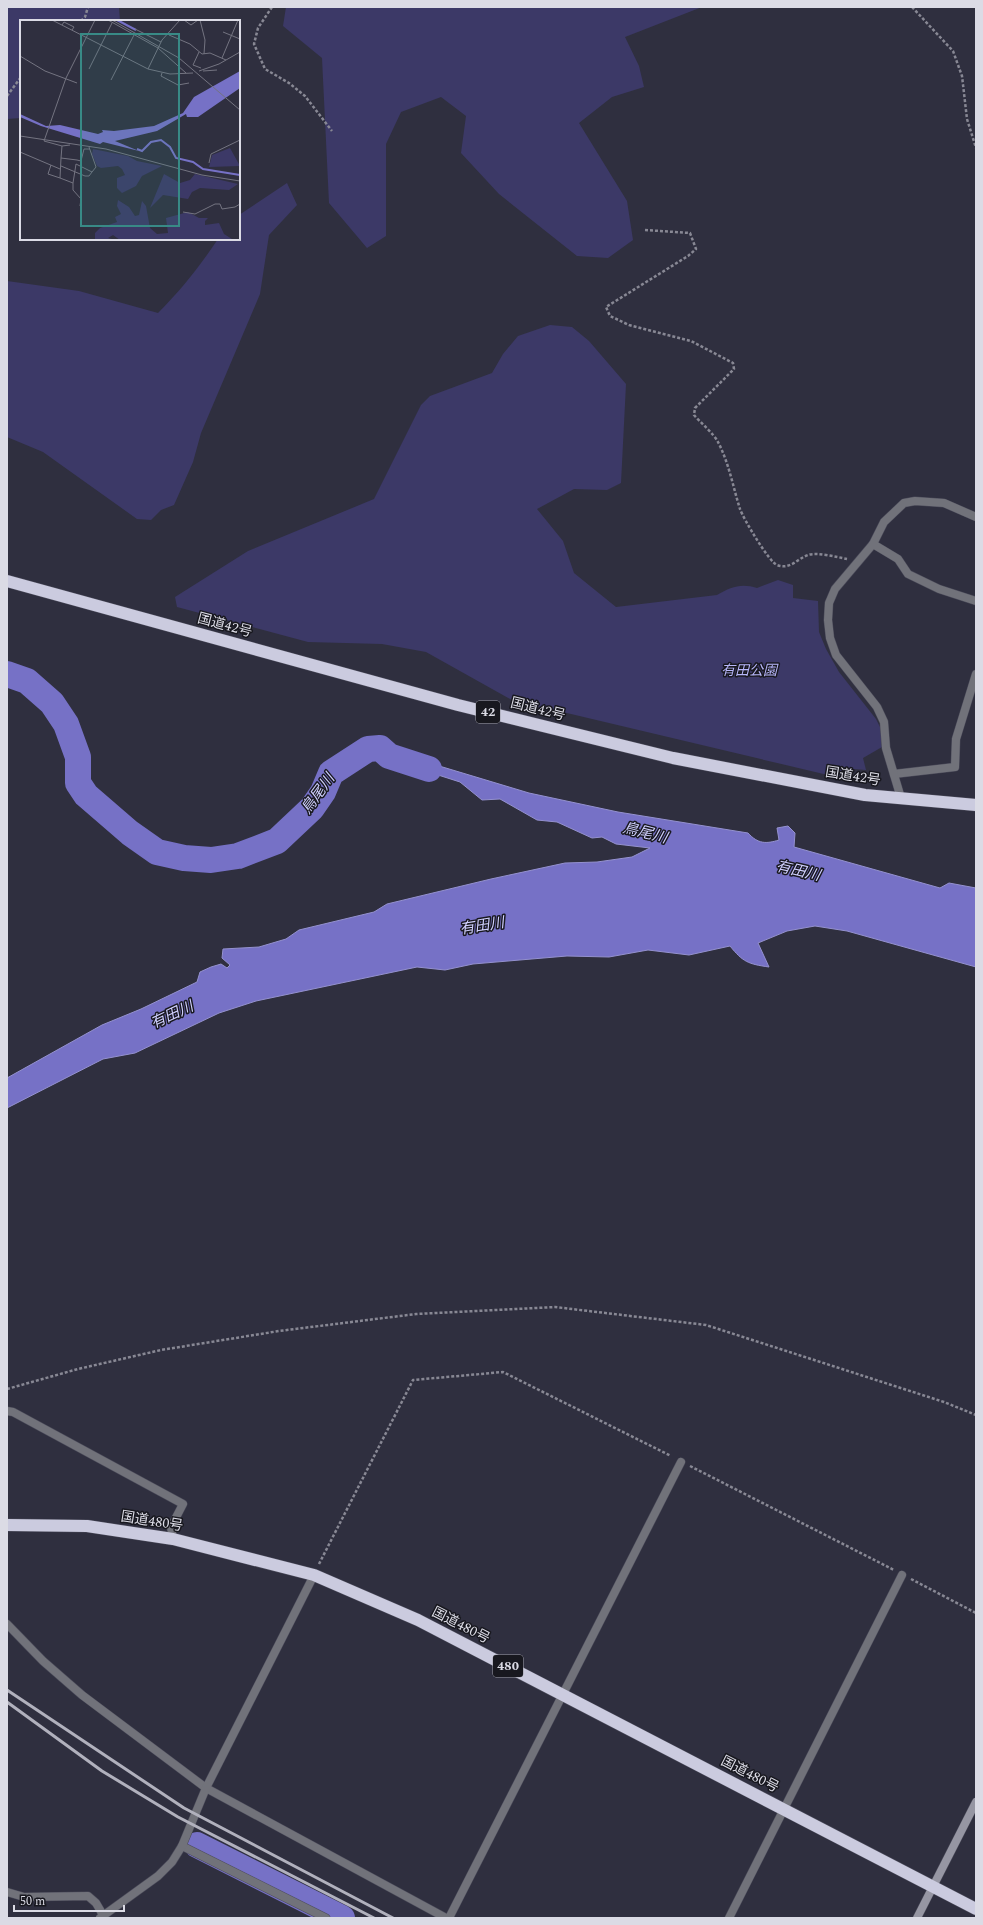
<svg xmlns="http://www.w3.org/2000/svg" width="983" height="1925" viewBox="0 0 983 1925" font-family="Spectral,'Noto Sans JP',serif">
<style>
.green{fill:#3c3967}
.water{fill:#7671c6;stroke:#9491cf}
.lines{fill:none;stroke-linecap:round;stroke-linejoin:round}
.river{stroke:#7671c6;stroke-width:26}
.street-casing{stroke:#4b4b5a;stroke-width:9}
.secondary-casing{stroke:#4b4b5a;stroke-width:9}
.highway-casing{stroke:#4b4b5a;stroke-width:13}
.path{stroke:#888894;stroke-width:2.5;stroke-dasharray:3 2;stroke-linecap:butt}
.street{stroke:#71727a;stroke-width:8}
.secondary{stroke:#9696a3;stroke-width:8}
.highway{stroke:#cbcbdf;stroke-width:12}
.rail{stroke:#b1b1bd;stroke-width:3}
.labels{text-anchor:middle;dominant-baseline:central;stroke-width:3;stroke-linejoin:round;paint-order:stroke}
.shield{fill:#18181f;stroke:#a0a0aa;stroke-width:1}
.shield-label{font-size:13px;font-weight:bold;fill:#dbdbe5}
.street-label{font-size:14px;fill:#dbdbe5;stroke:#18181f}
.park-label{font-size:14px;font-style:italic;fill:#b7b6fa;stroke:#18181f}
.water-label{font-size:15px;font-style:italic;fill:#d0d0fe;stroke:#18181f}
.inset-river{fill:none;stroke:#7671c6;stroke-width:2}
.inset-road{fill:none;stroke:#747481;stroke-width:1}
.view{fill:#388a86;fill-opacity:0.15;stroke:#388a86;stroke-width:2}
.inset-edge{fill:none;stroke:#dbdbe5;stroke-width:2}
</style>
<rect width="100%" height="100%" fill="#2f2f3f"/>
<g class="green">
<polygon points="7,7 119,7 120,21 21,21 21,118 7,119"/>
<polygon points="286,7 702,7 625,37 639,66 644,87 612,97 579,123 627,201 633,240 608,258 577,256 499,194 461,153 466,116 441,97 401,112 386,144 386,236 367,248 329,203 322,58 283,26"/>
<path d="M287,183L297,205L269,235L260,294L201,433L193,462L174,505L161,510L151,520L137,519L43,452L7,437V281L79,291L158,313C181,290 200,266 218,239H239V215Z"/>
<path d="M550,325L572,327L589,341L626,384L621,483L607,490L574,489L537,509L563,541L574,573L616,607L717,595C731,587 741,583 757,588L778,580L793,585V598L818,601L819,632L826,649L839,672L876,719L881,729L882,747L863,758L866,770L853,769L852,775L832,776L512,700L426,652L382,644L308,642L177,607L175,597L248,551L374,499L421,405L430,396L492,373L503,354L518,336Z"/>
</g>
<path class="water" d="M406,756L529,793L618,812L748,833C758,844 766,844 779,840L777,828L788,826L795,833L794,847L940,888L949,883L976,888V967L847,931L815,926L787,931L758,943L769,967C748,964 743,962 730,946L689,955L648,950L609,957L567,956L473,964L445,970L417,967L256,1001L219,1013L135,1053L103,1059L7,1108V1078L102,1025L141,1009L197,982L200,972L211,967L221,964L227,968L230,965L222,958L223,949L259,947L286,939L299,930L374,912L387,904L491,879L565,863L597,862L632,857L650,848L616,844L602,837L592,838L557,822L537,820L500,799L482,800L460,782L435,774L413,775L392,759Z"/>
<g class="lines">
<g class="river">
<polyline points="7,674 27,681 52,703 66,724 78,757 78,783 86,795 130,833 157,852 184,858 211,860 238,856 277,841 312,808 323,792 331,773 368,749 380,748 389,756 429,769"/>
<polyline points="197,1845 342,1918"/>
</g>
<defs>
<g id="street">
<polyline points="873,544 884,522 904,503 915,501 944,503 976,517"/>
<polyline points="894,774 955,767 956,739 976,674"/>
<polyline points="901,798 886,748 884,722 877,707 836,655 830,638 828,620 829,603 835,589 873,544 898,559 908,574 939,589 976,601"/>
<polyline points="7,1411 13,1412 183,1504 171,1527 173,1539"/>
<polyline points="7,1624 43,1661 82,1695 206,1788 446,1918"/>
<polyline points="182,1846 326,1918"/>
<polyline points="7,1892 24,1897 88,1896 96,1903 103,1915"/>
<polyline points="100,1918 158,1876 172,1862 182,1846 206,1788 314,1575"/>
<polyline points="449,1918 681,1462"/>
<polyline points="729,1918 902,1575"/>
</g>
<polyline id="secondary" points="917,1918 976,1802"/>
<g id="highway">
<polyline points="7,581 458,705 673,758 865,795 976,805"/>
<polyline points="7,1525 87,1526 173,1539 314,1575 418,1620 976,1909"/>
</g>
</defs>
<use href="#street" class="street-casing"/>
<use href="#secondary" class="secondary-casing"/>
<use href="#highway" class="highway-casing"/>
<g class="path">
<polyline points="272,7 258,28 254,44 265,69 289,83 305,96 332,131"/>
<polyline points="912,7 953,51 962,76 967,119 976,148"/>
<polyline points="81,21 85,17 88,7"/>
<polyline points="7,96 21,77"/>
<path d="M645,230L690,233L696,249L688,256L606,307L610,316L629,325L691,341L733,363L734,369L695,408L694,415C701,423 714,434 718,442C729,463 733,487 740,509C743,518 769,562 777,565C790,570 797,559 808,555C817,552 837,557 847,559"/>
<polyline points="7,1389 78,1369 161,1350 279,1331 416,1314 555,1307 706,1325 944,1402 976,1415"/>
<polyline points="690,1466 894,1570"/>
<polyline points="319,1564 413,1380 503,1372 671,1456"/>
<polyline points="911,1579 976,1613"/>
</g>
<use href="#street" class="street"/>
<use href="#secondary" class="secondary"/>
<use href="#highway" class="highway"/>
<g class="rail">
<polyline points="7,1690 184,1808 393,1918"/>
<polyline points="7,1702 102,1771 178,1817 374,1918"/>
</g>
</g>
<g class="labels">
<g class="shield">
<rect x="476" y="701" width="24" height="22" rx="3"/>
<rect x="493" y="1655" width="30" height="22" rx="3"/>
</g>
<g class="shield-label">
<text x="488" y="712">42</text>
<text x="508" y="1666">480</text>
</g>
<g class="street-label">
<text transform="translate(225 625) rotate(15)">国道42号</text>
<text transform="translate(538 709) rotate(14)">国道42号</text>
<text transform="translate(853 776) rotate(9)">国道42号</text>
<text transform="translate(152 1521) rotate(9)">国道480号</text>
<text transform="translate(461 1625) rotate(27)">国道480号</text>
<text transform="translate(750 1774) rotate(27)">国道480号</text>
</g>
<g class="park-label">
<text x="749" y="670">有田公園</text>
</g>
<g class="water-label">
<text transform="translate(318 794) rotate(-54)">鳥尾川</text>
<text transform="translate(645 833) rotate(14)">鳥尾川</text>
<text transform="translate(798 871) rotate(13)">有田川</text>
<text transform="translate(482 926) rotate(-9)">有田川</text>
<text transform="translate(172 1015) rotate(-25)">有田川</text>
</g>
</g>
<g transform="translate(20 20)">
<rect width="220" height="220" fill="#2f2f3f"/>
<path d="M210,128L220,146L189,147L192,135ZM73,129L108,136L117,141L142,146L122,156L116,166L102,173L97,168V158L105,155L102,149L98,146L81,148L77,146L72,134ZM144,154L160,163L170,160L175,154L218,164L209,170L180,168L172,172L168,179L143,175L130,188ZM98,180L109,187L115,196L119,195L122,181L126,186L130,208L137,214L148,213L146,198L168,192L179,198H188L185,201V205L199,203L204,214L212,219L220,220H100L93,215L88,218L96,220H75V213L80,208L97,202L95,197L101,194L97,186Z" fill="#3c3967"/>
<path d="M220,51V68L178,97H167L166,94L137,111L95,121L119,131L83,122L80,124L21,106L0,97V94L26,106L40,105L78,114L83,112L82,110L94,111L134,106L163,93L174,77Z" fill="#7671c6"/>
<path class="inset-river" d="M97,0L116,10M117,129L122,131L131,122L141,120L150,127L156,138L173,142L183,149L220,155"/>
<path class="inset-road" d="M32,0L128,49L150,54L173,53M88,0L138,28L166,53M92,0L159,38L220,90M164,0L171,5L178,0M180,0L185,20L184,34M42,5L44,2L54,7L52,10M115,9L141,22M203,12L220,19M149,15L170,24L182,34L190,33L206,40M179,32L173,45L181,48M0,36L25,51L57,63M202,38L218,0M69,49L92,3M128,49L142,20L160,0M179,51L199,44L220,32M183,51L197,50M142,53L141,56L158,65L169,63M91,60L114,15M0,116L86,129L182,155L220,161M50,125L42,126L24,121L46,58L75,0M42,126L41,138L57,140L61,141L64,129H70M0,132L40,149M189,143L191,134L220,120M56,144L72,152L76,147L69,127M31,145L28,154L40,158L41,138M41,146L65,156H69L72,152M40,158L53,163V170L61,179L60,186M53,163L56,144M163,192L175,194L195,184H200L202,189L215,187L220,184"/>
<path class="view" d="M61,14H159V206H61Z"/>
<rect width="220" height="220" class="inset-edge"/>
</g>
<rect width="983" height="1925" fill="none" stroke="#dbdbe5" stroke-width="16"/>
<path d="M14 1905v6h110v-6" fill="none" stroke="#dbdbe5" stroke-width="2"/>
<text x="20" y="1905" font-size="12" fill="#dbdbe5" stroke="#18181f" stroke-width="3" paint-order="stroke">50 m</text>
</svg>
